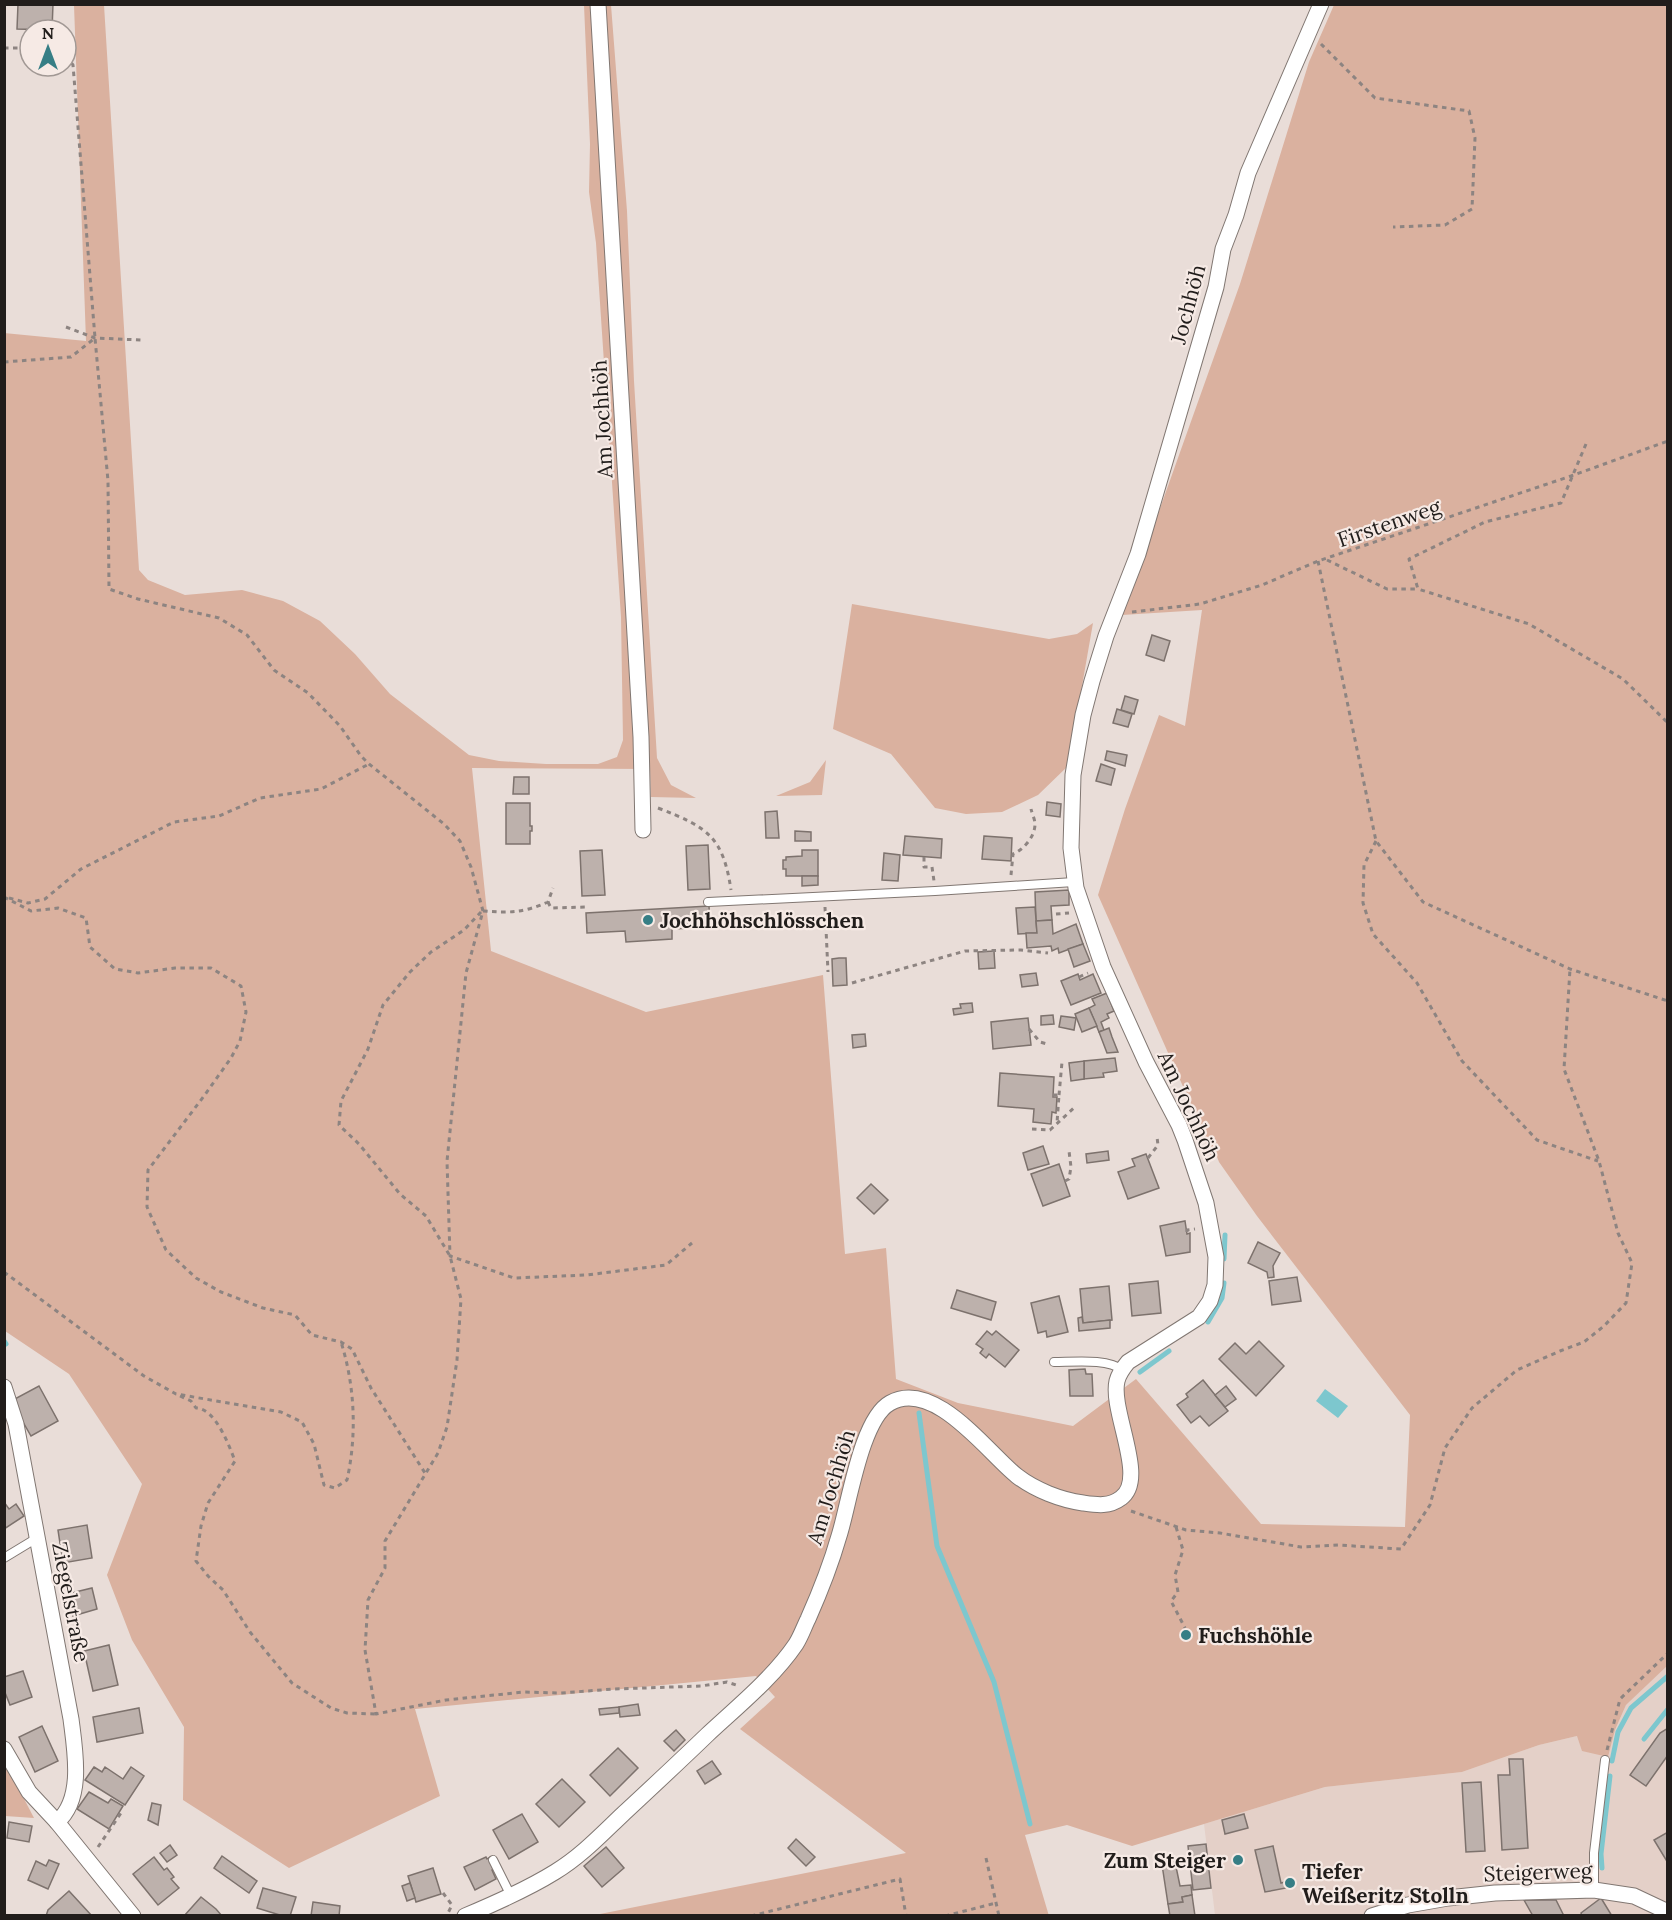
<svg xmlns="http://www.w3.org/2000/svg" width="1672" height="1920" viewBox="0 0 1672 1920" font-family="Lora,serif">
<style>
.built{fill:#e4d0c8}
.green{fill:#dab19f}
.water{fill:#7dc7ce}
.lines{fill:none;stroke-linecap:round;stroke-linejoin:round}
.stream{stroke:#7dc7ce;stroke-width:5}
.building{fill:#bdb1ac;stroke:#7d726d;stroke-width:1.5}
.lane-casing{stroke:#817772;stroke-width:10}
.street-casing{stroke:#817772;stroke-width:17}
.path{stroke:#8d8481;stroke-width:3;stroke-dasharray:4.5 4.5;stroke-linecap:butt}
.lane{stroke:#fff;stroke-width:8}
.street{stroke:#fff;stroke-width:15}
.poi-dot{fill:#367e85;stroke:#f6eae5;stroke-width:2}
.labels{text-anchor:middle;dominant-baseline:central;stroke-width:4.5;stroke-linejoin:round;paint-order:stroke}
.street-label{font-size:21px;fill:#211d1b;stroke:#f6eae5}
.poi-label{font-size:21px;font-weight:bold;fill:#211d1b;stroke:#f6eae5;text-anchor:start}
</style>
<rect width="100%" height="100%" fill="#e9ddd8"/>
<polygon class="built" points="1667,1665 1667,1915 1215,1915 1204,1824 1325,1787 1462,1772 1539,1745 1577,1736 1608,1757 1615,1730 1626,1705"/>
<g class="green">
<polygon points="74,5 104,5 139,570 148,580 185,595 242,590 283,601 320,621 355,654 390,694 469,755 499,761 546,764 598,764 617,757 623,740 621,617 596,243 589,192 590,144 584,5 611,5 627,211 634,381 657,758 671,785 696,798 651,797 650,769 472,768 491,951 646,1012 823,975 845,1254 886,1248 896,1379 958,1403 1073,1426 1136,1379 1261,1524 1405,1527 1410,1415 1257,1216 1219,1162 1214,1149 1212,1160 1193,1109 1098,895 1125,809 1159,715 1185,726 1202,610 1122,615 1240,284 1309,62 1334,5 1667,5 1668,1665 1626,1705 1615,1730 1608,1757 1582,1751 1577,1736 1539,1745 1462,1772 1325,1787 1132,1846 1067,1825 1025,1835 1049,1916 595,1915 906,1853 740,1729 775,1697 756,1676 415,1709 440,1796 289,1868 183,1800 184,1727 132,1640 107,1575 142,1484 69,1374 5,1331 4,333 86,341"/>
<polygon points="852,604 1049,639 1077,634 1093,623 1068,766 1038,795 1002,812 966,814 935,808 891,754 833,729"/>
<polygon points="826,760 822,795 776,796 810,782"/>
<polygon points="5,1762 34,1818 5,1816"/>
</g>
<polygon class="water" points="1325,1389 1348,1406 1338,1418 1316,1401"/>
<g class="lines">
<g class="stream">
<polyline points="1224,1259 1225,1235"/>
<polyline points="1208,1322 1222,1298 1224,1283"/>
<polyline points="4,1341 6,1344"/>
<polyline points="1140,1372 1169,1351"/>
<polyline points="919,1413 937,1546 994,1682 1030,1824"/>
<polyline points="1644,1739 1668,1709"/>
<polyline points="1612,1761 1618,1732 1631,1708 1668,1676"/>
<polyline points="1602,1868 1601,1854 1610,1776"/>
</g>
</g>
<g class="building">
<polygon points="18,4 53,4 52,30 17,29"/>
<polygon points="1152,635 1170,641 1164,661 1146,655"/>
<polygon points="1125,696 1138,700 1134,714 1121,710"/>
<polygon points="1117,709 1132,714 1128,727 1113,723"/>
<polygon points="1107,751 1127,755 1125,766 1105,760"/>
<polygon points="1101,764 1115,769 1111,785 1096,781"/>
<polygon points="514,777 529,777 529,794 513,794"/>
<polygon points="1047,802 1061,804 1060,817 1046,815"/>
<polygon points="506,803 530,803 530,826 532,826 532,831 530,831 530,844 506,844"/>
<polygon points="777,811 779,838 766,838 765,812"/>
<polygon points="795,831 811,832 811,841 795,841"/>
<polygon points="905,836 942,839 941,858 903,855"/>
<polygon points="984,836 1012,838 1011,861 982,859"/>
<polygon points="708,845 710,889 688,890 686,846"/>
<polygon points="602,850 605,895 582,896 580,851"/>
<polygon points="802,850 818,850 818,876 786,876 786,869 783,869 783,860 786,860 786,857 802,856"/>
<polygon points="884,853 900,855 898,881 882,880"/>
<polygon points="802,876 818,876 818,885 802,886"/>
<polygon points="1069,890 1069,905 1051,906 1052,920 1036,921 1035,892"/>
<polygon points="709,906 710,927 672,929 672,939 626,942 625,931 587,933 586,913"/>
<polygon points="1035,907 1037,933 1018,934 1016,908"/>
<polygon points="1052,920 1053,934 1076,924 1083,944 1059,953 1058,948 1052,951 1051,946 1027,948 1026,933 1037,933 1036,921"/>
<polygon points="1083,944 1090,961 1074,967 1068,949"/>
<polygon points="994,951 995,968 979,969 978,952"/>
<polygon points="839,958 846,958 847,985 833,986 832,959"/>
<polygon points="1036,973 1038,985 1022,987 1020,975"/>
<polygon points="1078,974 1080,980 1093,974 1101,993 1071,1005 1061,981"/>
<polygon points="1107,993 1114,1011 1107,1014 1109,1018 1101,1022 1104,1030 1099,1032 1089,1008 1095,1005 1092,999"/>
<polygon points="972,1003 973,1012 954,1015 953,1009 961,1008 960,1004"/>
<polygon points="1089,1008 1097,1026 1082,1032 1075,1014"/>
<polygon points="1053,1015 1054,1024 1041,1025 1041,1016"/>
<polygon points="1061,1016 1076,1018 1074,1030 1059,1027"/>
<polygon points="1028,1018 1031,1045 993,1049 991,1022"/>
<polygon points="1109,1028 1112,1037 1118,1052 1107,1053 1099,1032"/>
<polygon points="865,1034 866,1046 853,1048 852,1035"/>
<polygon points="1115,1058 1117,1071 1103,1073 1104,1077 1084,1079 1084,1061"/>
<polygon points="1084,1061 1084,1079 1071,1081 1069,1063"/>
<polygon points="1000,1073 1054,1077 1053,1097 1057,1097 1056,1113 1052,1112 1051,1124 1033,1122 1034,1109 998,1106"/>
<polygon points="1043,1146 1049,1164 1028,1170 1023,1153"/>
<polygon points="1108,1151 1109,1160 1087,1163 1086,1154"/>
<polygon points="1146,1154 1159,1188 1128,1199 1118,1172 1135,1166 1132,1159"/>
<polygon points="1059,1164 1070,1196 1043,1206 1031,1174"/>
<polygon points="871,1184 888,1200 874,1214 857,1198"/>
<polygon points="1185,1221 1187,1234 1190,1233 1190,1252 1166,1256 1160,1226"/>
<polygon points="1258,1242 1280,1253 1273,1266 1274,1277 1268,1278 1267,1272 1248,1263"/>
<polygon points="1297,1277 1301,1301 1272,1305 1269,1281"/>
<polygon points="1158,1281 1161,1313 1132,1316 1129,1284"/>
<polygon points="1109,1286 1112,1320 1083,1323 1080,1289"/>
<polygon points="957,1290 996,1302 991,1320 951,1308"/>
<polygon points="1059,1296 1068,1332 1047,1337 1046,1331 1038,1333 1031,1303"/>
<polygon points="1082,1317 1083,1323 1110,1320 1110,1328 1079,1331 1078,1318"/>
<polygon points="987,1331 992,1335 996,1331 1019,1350 1005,1367 989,1354 986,1358 980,1353 983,1349 976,1344"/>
<polygon points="1259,1341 1284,1366 1256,1396 1219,1359 1235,1343 1246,1354"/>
<polygon points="1085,1369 1086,1374 1092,1374 1093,1396 1070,1396 1069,1370"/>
<polygon points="1203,1380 1228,1411 1209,1426 1200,1416 1191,1423 1177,1405 1188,1397 1186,1394"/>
<polygon points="39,1386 58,1421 31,1436 11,1401"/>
<polygon points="1226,1386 1236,1399 1225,1407 1215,1395"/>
<polygon points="4,1502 9,1509 16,1504 24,1516 4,1529"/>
<polygon points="87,1525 92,1558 63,1563 58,1530"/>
<polygon points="92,1588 97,1609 73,1616 67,1594"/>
<polygon points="109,1645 118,1685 93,1691 84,1651"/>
<polygon points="23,1671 32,1697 10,1705 4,1690 4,1677"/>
<polygon points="638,1704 640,1715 620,1717 619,1707"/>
<polygon points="619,1707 619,1713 600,1715 599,1709"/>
<polygon points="139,1708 143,1733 97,1742 93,1717"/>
<polygon points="42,1726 58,1761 35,1772 19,1737"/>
<polygon points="1668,1728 1668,1755 1646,1786 1630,1775 1660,1733"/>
<polygon points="676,1730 685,1740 674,1751 664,1741"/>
<polygon points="618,1748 638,1768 610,1796 590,1775"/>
<polygon points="1509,1759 1523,1759 1528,1848 1502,1850 1498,1775 1510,1775"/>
<polygon points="712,1761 721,1774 705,1784 697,1771"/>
<polygon points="94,1767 102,1772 105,1767 123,1779 131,1767 144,1776 125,1805 85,1780"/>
<polygon points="562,1779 585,1802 559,1827 536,1804"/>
<polygon points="1481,1782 1485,1851 1466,1852 1462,1783"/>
<polygon points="89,1792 108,1803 111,1799 123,1806 109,1829 77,1809"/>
<polygon points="152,1803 161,1805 158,1825 148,1820"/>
<polygon points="522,1814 538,1842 509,1859 493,1830"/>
<polygon points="1244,1814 1248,1828 1225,1834 1222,1820"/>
<polygon points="9,1822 32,1826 29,1842 7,1838"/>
<polygon points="1668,1832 1668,1863 1654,1840"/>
<polygon points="796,1839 815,1857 806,1866 788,1848"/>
<polygon points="1206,1844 1211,1888 1193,1890 1188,1846"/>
<polygon points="170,1845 177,1855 167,1862 160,1853"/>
<polygon points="1273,1846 1281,1883 1285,1882 1286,1888 1265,1892 1255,1850"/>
<polygon points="606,1847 624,1868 602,1887 584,1866"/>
<polygon points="222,1856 257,1881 249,1893 214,1868"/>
<polygon points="154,1857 164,1870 167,1868 174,1877 171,1879 179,1888 158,1905 133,1874"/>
<polygon points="486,1857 487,1859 490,1857 493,1863 495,1868 492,1870 496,1879 475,1890 464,1867"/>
<polygon points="1174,1857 1180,1886 1191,1885 1192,1895 1182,1897 1183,1902 1168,1904 1161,1858"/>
<polygon points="49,1860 59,1864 48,1889 28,1880 36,1861 46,1866"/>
<polygon points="433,1868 441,1894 416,1902 408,1876"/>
<polygon points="410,1883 415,1898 407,1901 402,1886"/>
<polygon points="263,1888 296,1897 290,1916 283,1916 257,1908"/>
<polygon points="69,1891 92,1916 46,1916 48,1910"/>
<polygon points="1192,1895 1195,1916 1170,1916 1168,1904 1183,1902 1182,1897"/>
<polygon points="201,1897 216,1909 222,1916 184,1916"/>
<polygon points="1601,1898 1612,1916 1582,1916 1581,1913"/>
<polygon points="1524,1900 1556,1900 1564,1916 1533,1916"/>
<polygon points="313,1902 340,1906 339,1916 311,1916"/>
</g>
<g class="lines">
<defs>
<g id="lane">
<polyline points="708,902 935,891 1074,882"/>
<path d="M1054,1362C1072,1362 1109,1358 1122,1370"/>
<polyline points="4,1558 37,1538"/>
<polyline points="493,1860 511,1896"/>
<polyline points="1594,1890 1594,1853 1605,1760"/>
</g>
<g id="street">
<polyline points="598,4 641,737 643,830"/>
<path d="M4,1387L16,1424L71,1719C75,1751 84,1799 57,1822"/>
<polyline points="4,1749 29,1792 57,1822 133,1916"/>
<path d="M465,1916C496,1903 526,1890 555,1872C580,1857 601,1835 622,1815C651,1788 679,1762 707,1735C737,1707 773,1678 796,1644C801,1636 804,1627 808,1619C820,1592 831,1564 839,1536C849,1505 861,1419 890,1403C934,1378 988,1453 1017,1476C1035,1490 1061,1500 1083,1503C1097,1505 1109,1507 1121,1498C1148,1479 1110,1411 1117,1381C1119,1373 1123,1368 1128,1362L1199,1317L1210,1301L1215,1285L1216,1257L1206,1203L1185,1140L1179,1125L1146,1062L1103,967L1076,888L1071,848L1073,775L1083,715L1092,681L1106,636L1138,554L1216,287L1223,249L1236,215L1248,173L1321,4"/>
<polyline points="1372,1916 1408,1905 1448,1898 1495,1893 1594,1890 1634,1896 1668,1912"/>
</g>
</defs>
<use href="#lane" class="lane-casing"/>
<use href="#street" class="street-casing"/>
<g class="path">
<polyline points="1321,44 1375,98 1469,111 1475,138 1472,209 1445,225 1393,227"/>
<polyline points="4,48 30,48"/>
<polyline points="66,56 73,65 95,338"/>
<polyline points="66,327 95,338 141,340"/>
<polyline points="4,362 71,357 95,338 108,481 109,589 138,599 219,618 247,635 274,670 308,693 340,726 361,756 369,764 444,824 460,841 471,867 483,911 466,973 447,1161 450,1256 514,1278 587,1275 666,1265 692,1243"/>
<polyline points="1586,444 1561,503 1485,522 1409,559 1418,589 1529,624 1623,679 1668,723"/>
<polyline points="1327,560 1387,589 1418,589"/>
<polyline points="1318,561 1376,841 1423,902 1570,969 1668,1001"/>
<polyline points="1132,612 1200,604 1262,585 1318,561 1571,476 1668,441"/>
<path d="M658,808C707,827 723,836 731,890"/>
<polyline points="1376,841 1364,865 1363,903 1373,934 1417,983 1462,1061 1537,1140 1598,1161"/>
<polyline points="924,857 924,867 932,867 934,881"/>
<path d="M1011,875L1013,854C1023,850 1035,837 1035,824C1035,820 1032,813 1031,809"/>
<polyline points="4,897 31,911 58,908 86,918 90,947 115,969 138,973 175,968 211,968 241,986 246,1012 240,1041 231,1058 204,1096 148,1170 147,1207 166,1250 196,1278 221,1292 263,1308 295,1315 312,1335 341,1342 352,1349 371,1388 425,1473"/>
<polyline points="9,898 28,903 45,899 81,869 174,822 219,816 260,798 321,789 369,764"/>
<polyline points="548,902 551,908 586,907"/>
<polyline points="825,907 828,972"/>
<path d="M483,911C510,913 523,913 548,902L553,888"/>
<polyline points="481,912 464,930 431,952 410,972 383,1005 368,1049 341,1101 339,1125 359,1144 400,1194 426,1216 450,1256 461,1299 457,1360 447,1427 438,1453 385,1541 385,1568 368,1600 365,1650 376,1714 446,1700 524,1692 561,1693 614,1689 701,1686 727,1682 739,1686"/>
<polyline points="1056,914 1069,913"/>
<polyline points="1079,977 1088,973"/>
<polyline points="852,983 965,951 1021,950 1048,953"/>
<polyline points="1029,1029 1040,1042 1047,1044"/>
<polyline points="1053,1095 1059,1095 1057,1123"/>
<polyline points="1059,1095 1062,1062"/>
<polyline points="1032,1129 1050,1130 1076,1106"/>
<polyline points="1148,1158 1158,1145 1157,1137"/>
<polyline points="1065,1181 1069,1179 1071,1167 1069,1151"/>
<polyline points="1187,1232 1187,1230 1195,1229"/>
<path d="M4,1272L144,1376L176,1394L281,1412L302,1422L314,1444L324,1485L335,1488L347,1480C357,1435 355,1386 341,1342"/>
<path d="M180,1396L191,1401L196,1408C215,1408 229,1445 235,1461L208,1503L201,1526L196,1561L208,1576L223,1590L250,1632L292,1683L331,1708L347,1713L376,1714"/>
<polyline points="1131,1511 1186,1530 1220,1533 1301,1547 1338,1545 1401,1549 1430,1505 1445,1448 1472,1408 1517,1370 1560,1351 1584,1342 1604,1326 1626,1303 1632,1263 1618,1233 1599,1161 1564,1069 1570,969"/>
<polyline points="1176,1527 1183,1550 1175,1575 1178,1592 1171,1601 1185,1628"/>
<polyline points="1607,1750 1620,1699 1668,1653"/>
<polyline points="98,1847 121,1813"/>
<polyline points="986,1858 999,1916"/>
<polyline points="443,1893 452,1905 448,1913"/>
<polyline points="751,1916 900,1879 906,1916"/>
<polyline points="945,1916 996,1903"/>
</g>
<use href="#lane" class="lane"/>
<use href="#street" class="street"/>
</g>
<g class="poi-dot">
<circle cx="648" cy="920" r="6"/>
<circle cx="1186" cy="1635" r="6"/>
<circle cx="1238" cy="1860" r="6"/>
<circle cx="1290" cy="1883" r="6"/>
</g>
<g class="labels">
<g class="street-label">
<text transform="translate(1188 304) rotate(-75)">Jochhöh</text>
<text transform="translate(602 419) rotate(-93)">Am Jochhöh</text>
<text transform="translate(1389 523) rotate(-19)">Firstenweg</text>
<text transform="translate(1189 1106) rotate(65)">Am Jochhöh</text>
<text transform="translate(831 1487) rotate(-73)">Am Jochhöh</text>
<text transform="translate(71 1602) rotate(79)">Ziegelstraße</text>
<text transform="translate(1538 1872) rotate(-2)">Steigerweg</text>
</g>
<g class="poi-label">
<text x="660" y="920">Jochhöhschlösschen</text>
<text x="1198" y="1635">Fuchshöhle</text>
<text x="1226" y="1860" text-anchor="end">Zum Steiger</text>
<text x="1302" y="1871">Tiefer<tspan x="1302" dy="24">Weißeritz Stolln</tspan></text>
</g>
</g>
<rect width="1672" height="1920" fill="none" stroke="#211d1b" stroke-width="12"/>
<g transform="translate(48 48)"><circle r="28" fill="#f6eae5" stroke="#a19894" stroke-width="1.5"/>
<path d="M0-4.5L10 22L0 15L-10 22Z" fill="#367e85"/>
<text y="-9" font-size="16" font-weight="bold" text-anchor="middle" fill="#211d1b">N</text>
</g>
</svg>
